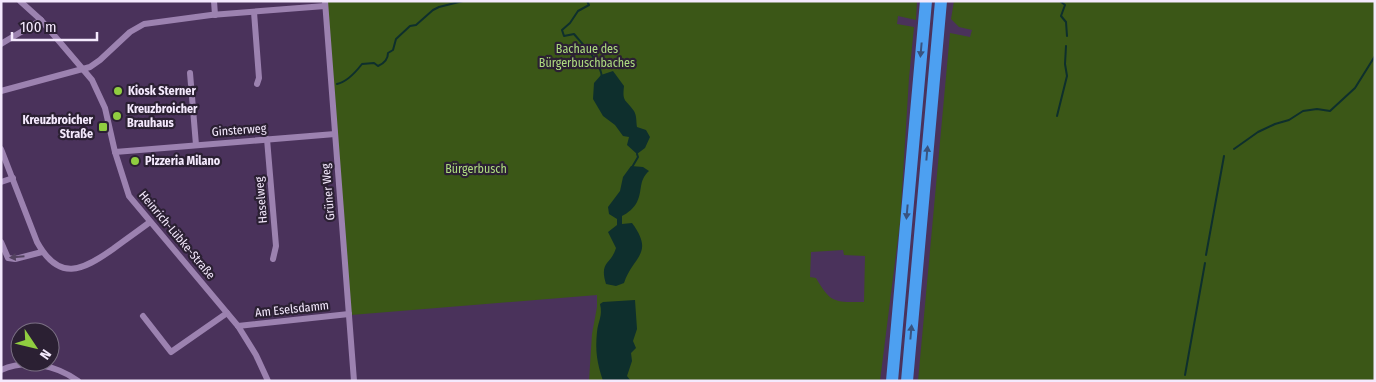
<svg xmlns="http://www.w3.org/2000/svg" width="1376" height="382" viewBox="0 0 1376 382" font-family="'Fira Sans Condensed',sans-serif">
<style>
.green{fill:#3b5717;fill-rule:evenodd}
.water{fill:#0e2f2d}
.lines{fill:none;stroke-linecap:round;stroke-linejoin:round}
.stream{stroke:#0e2f2d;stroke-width:2}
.street{stroke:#9c82b0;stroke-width:6}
.highway{stroke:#4da0f1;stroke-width:12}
.oneway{fill:#39537f}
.oneway2{fill:#53425f}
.poi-dot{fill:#90cd40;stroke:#2b2033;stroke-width:2}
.labels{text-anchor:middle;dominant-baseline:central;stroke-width:4.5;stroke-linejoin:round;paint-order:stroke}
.park-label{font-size:12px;fill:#aedb80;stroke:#2b2033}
.poi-label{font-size:12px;font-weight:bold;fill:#f4e9fd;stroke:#2b2033;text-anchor:start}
.street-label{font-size:12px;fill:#f4e9fd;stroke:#2b2033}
</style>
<rect width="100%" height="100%" fill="#4a325b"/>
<g class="green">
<path d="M327,1H917L916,20L898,16L897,24L914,27L909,78L900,222L880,381H589L592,334L597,307V295L351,315ZM843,250L844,255L865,256L864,302C835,302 831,304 816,278L810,277L811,252Z"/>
<polygon points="954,1 1375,1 1375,381 918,381 950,33 970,37 972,30 959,27 951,19"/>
</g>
<g class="water">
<path d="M613,71L624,86C622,103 626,99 634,111C637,116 636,122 637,127L646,130L650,137L645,148L637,154L627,145L629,137L623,136L615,125L603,116L593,99L594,83L601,75Z"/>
<path d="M631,166L643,167L649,171C638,181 643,190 637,202C634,208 628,213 622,216V224L632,223C655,254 633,256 624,283L616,286L606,284C599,261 611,265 616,248L608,232L617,225V219L609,214L608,207L620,191L623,177Z"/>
<path d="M635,300L637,329L633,341L636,348L631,353L632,361L627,376L631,381H603C597,363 595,351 597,332C598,321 603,316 600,304L603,302Z"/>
</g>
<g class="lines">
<g class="stream">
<path d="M587,1L589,5L578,11L570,23L562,30L564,36L574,34C584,46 600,61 602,77"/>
<polyline points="1060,1 1065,5 1061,16 1066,22 1067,36"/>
<path d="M337,84C347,82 355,73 362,64L374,63L378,66C385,63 388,59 388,53L393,50L396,39L410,26L416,25L433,10L439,7L463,1"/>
<polyline points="1057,116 1067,76 1065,64 1066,46"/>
<polyline points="1234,149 1258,132 1275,124 1289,120 1303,111 1317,109 1330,111 1355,88 1375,56"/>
<polyline points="631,169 638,157 637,154"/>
<polyline points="1206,255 1224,156"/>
<polyline points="1185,375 1205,263"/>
</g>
<g class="street">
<polyline points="20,1 41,20 92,80 105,108 115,152 129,196 238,326 256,355 268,381"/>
<polyline points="214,1 215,15"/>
<polyline points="325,1 354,381"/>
<polyline points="254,12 259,78 257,84"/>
<polyline points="1,44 41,20"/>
<polyline points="190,73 196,145"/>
<polyline points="1,91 90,67 100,60 130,32 144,24 211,15 325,6"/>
<polyline points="267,139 276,246 273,259"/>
<path d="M1,149L37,242C59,282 82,271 113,249C125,240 138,231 150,222"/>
<polyline points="115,152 335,134"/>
<polyline points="1,182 13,178"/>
<polyline points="1,242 8,258 15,259 42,252"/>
<polyline points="143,316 171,352 227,313"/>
<polyline points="238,326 349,314"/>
<path d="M1,370C27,359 56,365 78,381"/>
</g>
<g class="highway">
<polyline points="892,381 926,1"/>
<polyline points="907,381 941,1"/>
</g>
</g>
<defs><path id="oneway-solid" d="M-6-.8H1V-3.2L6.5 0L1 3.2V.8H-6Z" transform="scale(1.25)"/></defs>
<g class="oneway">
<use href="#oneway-solid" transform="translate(921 50) rotate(95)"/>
<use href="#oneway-solid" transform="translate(927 153) rotate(-85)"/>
<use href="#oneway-solid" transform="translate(907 212) rotate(95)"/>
<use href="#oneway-solid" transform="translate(911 332) rotate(-85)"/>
</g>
<use class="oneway2" href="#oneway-solid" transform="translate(17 257) rotate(175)"/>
<g class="poi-dot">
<circle cx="118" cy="91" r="5"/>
<circle cx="117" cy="116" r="5"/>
<rect x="98" y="122" width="10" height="10" rx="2.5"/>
<circle cx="135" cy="161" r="5"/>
</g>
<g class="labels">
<g class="park-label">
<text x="587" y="49">Bachaue des<tspan x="587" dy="14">Bürgerbuschbaches</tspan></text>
<text x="476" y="169">Bürgerbusch</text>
</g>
<g class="poi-label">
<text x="128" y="91">Kiosk Sterner</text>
<text x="127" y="109">Kreuzbroicher<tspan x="127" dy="14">Brauhaus</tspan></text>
<text x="93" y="120" text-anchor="end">Kreuzbroicher<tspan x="93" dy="14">Straße</tspan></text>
<text x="145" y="161">Pizzeria Milano</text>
</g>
<g class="street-label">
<text transform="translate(239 130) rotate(-4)">Ginsterweg</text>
<text transform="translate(328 192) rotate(-95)">Grüner Weg</text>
<text transform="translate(261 200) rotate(-95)">Haselweg</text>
<text transform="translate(177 235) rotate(50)">Heinrich-Lübke-Straße</text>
<text transform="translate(292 309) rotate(-6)">Am Eselsdamm</text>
</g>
</g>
<rect width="1376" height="382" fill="none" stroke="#f4e9fd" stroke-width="5"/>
<g transform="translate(35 347) rotate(125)"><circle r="24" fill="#2b2033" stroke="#7b7084"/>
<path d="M0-4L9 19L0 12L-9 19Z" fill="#90cd40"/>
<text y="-8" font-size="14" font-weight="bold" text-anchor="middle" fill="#f4e9fd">N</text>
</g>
<path d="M12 32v8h85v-8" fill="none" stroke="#f4e9fd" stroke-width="2.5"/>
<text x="20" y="32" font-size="15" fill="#f4e9fd" stroke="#2b2033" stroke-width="4" paint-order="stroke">100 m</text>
</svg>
